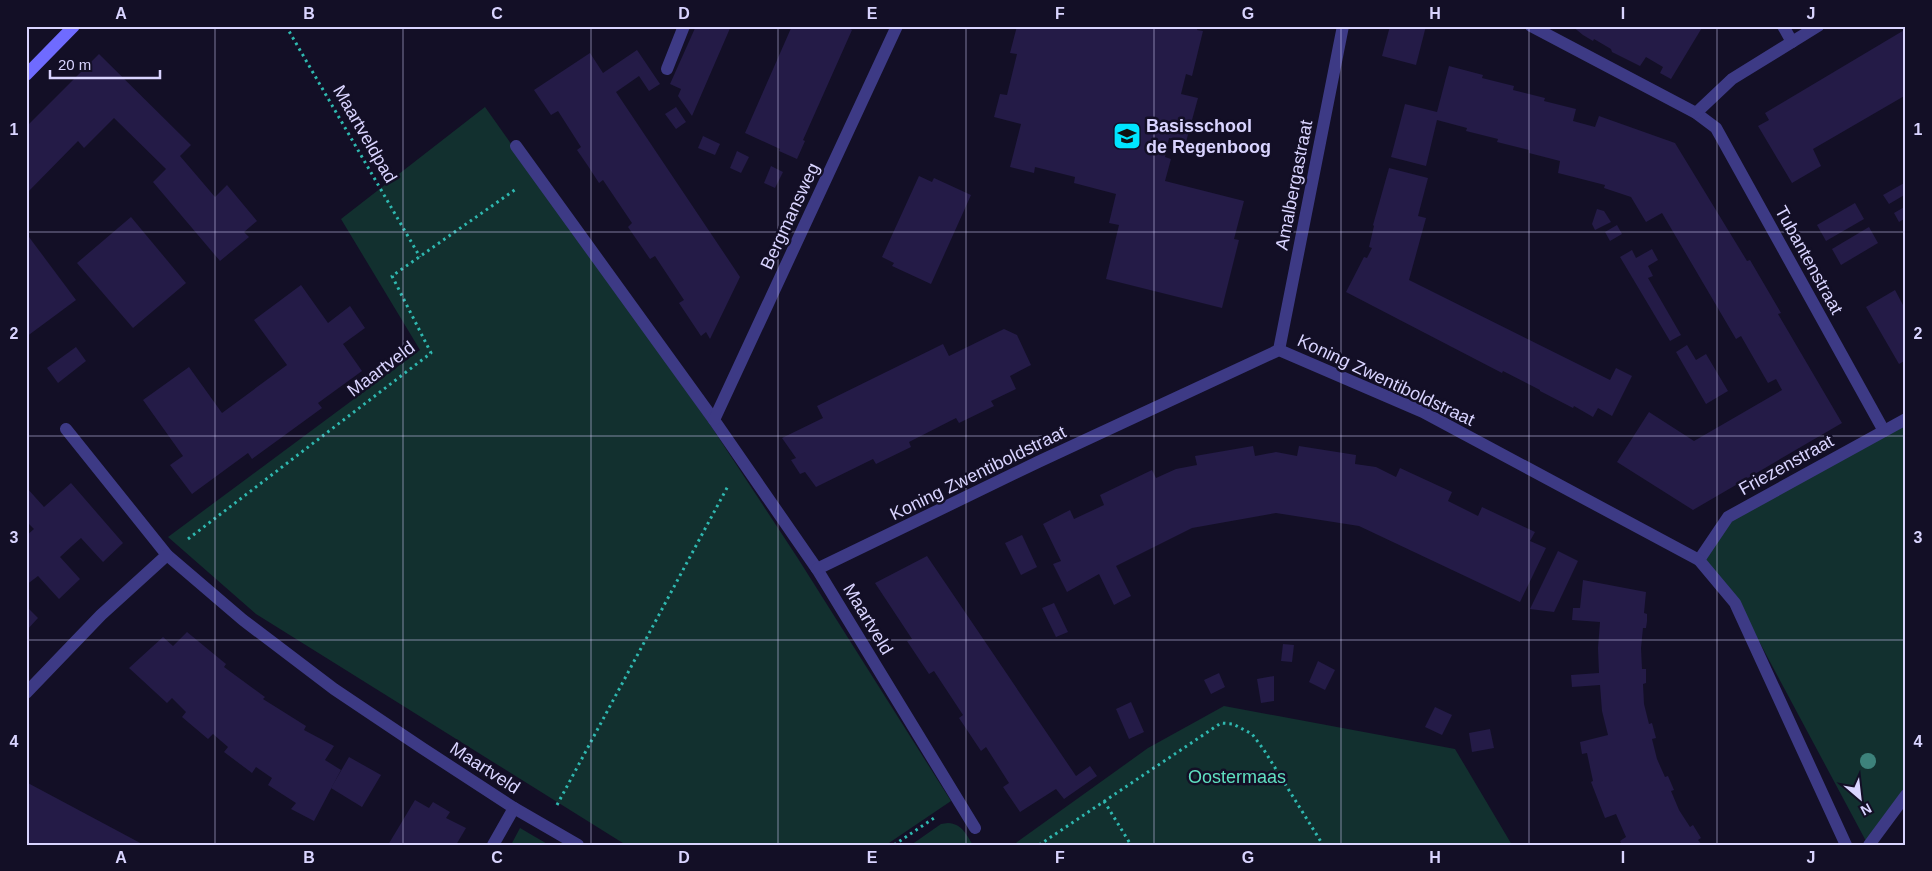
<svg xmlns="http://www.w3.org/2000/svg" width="1932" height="871" viewBox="0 0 1932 871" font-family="Helvetica,sans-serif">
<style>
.green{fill:#12302f}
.building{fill:#241b47}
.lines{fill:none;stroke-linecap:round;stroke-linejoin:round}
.path{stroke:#2fb8b0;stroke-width:3;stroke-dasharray:2.5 4;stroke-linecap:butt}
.lane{stroke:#3d3a85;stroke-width:12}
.street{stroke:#3d3a85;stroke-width:12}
.secondary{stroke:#6f6bff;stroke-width:12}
.tree{fill:#3d827b}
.grid{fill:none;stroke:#d9d4ff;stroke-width:1;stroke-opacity:0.55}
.labels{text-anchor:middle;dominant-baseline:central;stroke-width:5;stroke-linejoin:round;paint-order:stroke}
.poi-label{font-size:18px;font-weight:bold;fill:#d9d4ff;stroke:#130f26;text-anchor:start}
.street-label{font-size:18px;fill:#d9d4ff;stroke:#130f26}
.park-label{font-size:18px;fill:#5fe0c0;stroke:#130f26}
.neatline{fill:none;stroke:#d9d4ff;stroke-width:2}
.grid-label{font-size:16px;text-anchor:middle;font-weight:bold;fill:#d9d4ff}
</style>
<rect width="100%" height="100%" fill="#130f26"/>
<g class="green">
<polygon points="485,107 709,423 797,557 951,801 886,845 626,845 256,614 168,537 420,350 341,219"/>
<polygon points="1906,424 1906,789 1867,843 1737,600 1703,561 1731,520"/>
<polygon points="1224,706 1455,749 1512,845 1013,845 1148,748"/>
<path d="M948,823C962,824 966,834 973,845H911L941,824Z"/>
<polygon points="520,828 549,845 511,845"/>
</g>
<g class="building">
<polygon points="696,26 731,26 692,116 678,96 681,89 670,84"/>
<polygon points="792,26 844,26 852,30 803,140 805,141 797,159 779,151 780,149 745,133"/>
<polygon points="1017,26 1198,26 1197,30 1203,31 1192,76 1186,74 1181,94 1198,98 1186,142 1169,138 1165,157 1171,159 1165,181 1244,201 1234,239 1239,240 1222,308 1106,279 1119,225 1109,223 1116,194 1074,183 1075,177 1035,167 1034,173 1010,167 1021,124 994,117 1000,94 1007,95 1017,54 1010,53"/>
<polygon points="1390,26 1426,26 1416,65 1382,56"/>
<polygon points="1572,26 1703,26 1671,79 1660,73 1663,67 1646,57 1640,66 1612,52 1611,49 1594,39 1593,41 1583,35"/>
<polygon points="1906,29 1906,95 1813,149 1821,166 1792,183 1758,126 1769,120 1765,113"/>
<polygon points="637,50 660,84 649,91 639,76 616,92 740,277 710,339 706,332 701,336 679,303 684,300 655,256 650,259 628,227 632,223 603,180 599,183 588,166 577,150 581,147 558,111 551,115 534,90 590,53 603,73"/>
<polygon points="99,54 191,145 180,156 215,197 227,185 257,221 244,232 249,237 220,261 153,182 166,169 114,118 84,148 78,141 26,194 26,127"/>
<polygon points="1449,66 1483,75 1482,78 1514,86 1513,90 1545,98 1544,101 1576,109 1573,121 1595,127 1599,116 1675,143 1747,261 1750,260 1781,313 1778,314 1842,423 1693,510 1617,462 1649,412 1694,441 1782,390 1776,379 1768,383 1741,336 1736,339 1662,213 1646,222 1631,197 1604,188 1605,185 1558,173 1560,161 1529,153 1529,150 1497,142 1498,139 1466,131 1467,128 1437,120 1426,166 1391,157 1405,104 1437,112"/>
<polygon points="676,107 686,122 676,129 665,114"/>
<polygon points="703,136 720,144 715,155 698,148"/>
<polygon points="737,151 749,157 741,173 730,168"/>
<polygon points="771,166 783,172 775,188 764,183"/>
<polygon points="1389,168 1428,178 1418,216 1426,218 1409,280 1610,380 1616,368 1632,376 1612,416 1598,408 1593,417 1574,406 1573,408 1540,391 1540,390 1503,371 1502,373 1346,292 1364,257 1367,258 1372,248 1369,247 1374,226 1373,225"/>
<polygon points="919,176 932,182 934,178 971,195 931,284 892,266 894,263 882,257"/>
<polygon points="1906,182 1906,194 1889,204 1883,195"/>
<polygon points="1855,203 1864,219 1826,241 1817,225"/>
<polygon points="1906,206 1906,218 1899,222 1894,213"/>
<polygon points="1597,209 1604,211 1611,222 1595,230 1592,224"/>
<polygon points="131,217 186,283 133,328 77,263"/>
<polygon points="1617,225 1622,234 1610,241 1605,232"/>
<polygon points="1869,227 1878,243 1841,265 1832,249"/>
<polygon points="26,233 76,300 26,337"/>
<polygon points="1652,249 1658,260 1648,266 1653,276 1648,278 1681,335 1670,341 1620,257 1632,250 1636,258"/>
<polygon points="301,285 328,323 350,306 365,328 343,344 362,371 318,403 322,408 252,459 248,453 192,494 170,465 183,456 143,400 189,367 222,413 287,365 254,320"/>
<polygon points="1895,290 1903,305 1906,305 1906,360 1899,364 1866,307"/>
<polygon points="1004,329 1017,335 1031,365 1010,376 1016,389 991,401 994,406 959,423 956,418 909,442 911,447 876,464 873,459 816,487 805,472 800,474 791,460 796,458 782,438 823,418 817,406 943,344 949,356"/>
<polygon points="1687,345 1696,360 1706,354 1728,391 1706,404 1676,352"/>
<polygon points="76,347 86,361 58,383 47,368"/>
<polygon points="1253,446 1255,456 1276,452 1297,456 1299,446 1356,455 1355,464 1376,467 1396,477 1400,468 1452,492 1448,501 1478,516 1482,507 1535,532 1530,541 1546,548 1520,602 1359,526 1276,513 1192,528 1116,566 1131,596 1114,605 1099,574 1067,592 1053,564 1061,561 1043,524 1070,510 1074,519 1104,505 1100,495 1152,470 1156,478 1176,469 1197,465 1195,456"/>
<polygon points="71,483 123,543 103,562 81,538 73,545 60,557 80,579 59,599 38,576 26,585 26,536 34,529 26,521 26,487 44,507"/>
<polygon points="1022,535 1037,567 1021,575 1005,543"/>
<polygon points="1558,551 1578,561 1554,612 1530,609"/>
<polygon points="927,556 1076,776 1090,766 1097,776 1064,799 1056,789 1020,812 1003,787 1009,783 986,747 981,751 959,718 963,715 934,671 929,674 907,641 912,639 875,583"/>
<polygon points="1583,580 1646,592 1644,613 1647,614 1647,621 1646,628 1643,628 1641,648 1642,669 1646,669 1646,683 1643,684 1644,704 1649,724 1652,723 1656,738 1652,739 1657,759 1665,777 1668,776 1674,790 1671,791 1679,810 1690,827 1693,825 1701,838 1698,840 1702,845 1622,845 1620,841 1626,837 1616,814 1605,818 1591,782 1593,781 1587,753 1582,754 1580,742 1608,735 1602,711 1600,685 1572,687 1571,675 1599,673 1598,648 1600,622 1572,620 1573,608 1580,608"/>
<polygon points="1054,603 1068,632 1056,637 1042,608"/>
<polygon points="26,606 38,618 26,631"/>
<polygon points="187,632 226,664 224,667 265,697 263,699 306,726 304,730 334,746 325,760 341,770 314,821 291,809 296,803 268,785 272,778 256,767 252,773 224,752 228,747 213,734 208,739 182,717 186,712 172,698 167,703 129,668 163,637 173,646"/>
<polygon points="1283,644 1294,645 1292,662 1281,661"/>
<polygon points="1318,661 1335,670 1325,690 1309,682"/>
<polygon points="1219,673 1225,687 1211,694 1204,680"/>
<polygon points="1274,676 1274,701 1261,703 1257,679"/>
<polygon points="1131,702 1144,732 1129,739 1116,709"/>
<polygon points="1435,707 1452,715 1442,735 1425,727"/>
<polygon points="1490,729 1494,748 1472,752 1469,733"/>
<polygon points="349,757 381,775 362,807 331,788"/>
<polygon points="26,782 56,798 144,845 26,844"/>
<polygon points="415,800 429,808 433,802 450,812 446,818 466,828 456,845 388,845"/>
</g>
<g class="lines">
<g class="path">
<polyline points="286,26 420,257"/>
<polyline points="188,539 431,353 392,276 516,189"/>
<polyline points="1104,801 1131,845"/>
<polyline points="557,805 728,486"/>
<polyline points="894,845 937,816"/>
<polyline points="1039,845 1221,723 1233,724 1252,734 1264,750 1323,845"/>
</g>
<g class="lane">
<polyline points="1783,26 1792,42"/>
<polyline points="667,69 684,26"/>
</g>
<g class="street">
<polyline points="1531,26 1696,113 1716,128 1884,431"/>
<polyline points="1696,113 1732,79 1818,26"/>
<polyline points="516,146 714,420 817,569 975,828"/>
<polyline points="1279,350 1343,26"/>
<polyline points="714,420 897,26"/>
<polyline points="66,429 167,555 243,620 334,689 422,748 514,808 578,845"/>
<polyline points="1699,560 1728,517 1906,419"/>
<polyline points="817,569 1038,462 1279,350 1423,412 1699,560 1735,603 1846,845"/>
<polyline points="26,693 101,615 167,555"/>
<polyline points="493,845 514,808"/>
<polyline points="1869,845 1906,795"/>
</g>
<polyline class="secondary" points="26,75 74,26"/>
</g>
<circle class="tree" cx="1868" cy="761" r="8"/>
<path class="grid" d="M215,26V845M403,26V845M591,26V845M778,26V845M966,26V845M1154,26V845M1341,26V845M1529,26V845M1717,26V845M26,232H1906M26,436H1906M26,640H1906"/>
<defs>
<symbol id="school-square" viewBox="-11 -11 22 22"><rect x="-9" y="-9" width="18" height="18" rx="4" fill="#00e5ff" stroke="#130f26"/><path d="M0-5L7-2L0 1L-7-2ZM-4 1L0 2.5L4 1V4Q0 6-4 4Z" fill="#111"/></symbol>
</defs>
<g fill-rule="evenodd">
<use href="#school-square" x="1111" y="120" width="32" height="32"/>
</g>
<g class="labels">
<g class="poi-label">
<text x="1146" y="126">Basisschool<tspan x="1146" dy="21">de Regenboog</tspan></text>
</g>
<g class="street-label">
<text transform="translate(365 134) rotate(60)">Maartveldpad</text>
<text transform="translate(1294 185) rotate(-79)">Amalbergastraat</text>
<text transform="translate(790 216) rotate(-65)">Bergmansweg</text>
<text transform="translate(1809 260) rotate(61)">Tubantenstraat</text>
<text transform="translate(381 369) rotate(-37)">Maartveld</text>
<text transform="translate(1386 380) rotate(25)">Koning Zwentiboldstraat</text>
<text transform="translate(1786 465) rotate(-29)">Friezenstraat</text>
<text transform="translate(978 473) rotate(-26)">Koning Zwentiboldstraat</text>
<text transform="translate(868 619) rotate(59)">Maartveld</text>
<text transform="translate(485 768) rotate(33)">Maartveld</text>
</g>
<g class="park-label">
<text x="1237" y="777">Oostermaas</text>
</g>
</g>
<rect width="1932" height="871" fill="none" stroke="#130f26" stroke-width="55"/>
<g transform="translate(1860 798) rotate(152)" stroke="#130f26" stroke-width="4" paint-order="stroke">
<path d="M0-4L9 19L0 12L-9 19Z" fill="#d9d4ff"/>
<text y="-8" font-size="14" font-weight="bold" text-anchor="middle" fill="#d9d4ff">N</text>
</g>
<path d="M50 70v8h110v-8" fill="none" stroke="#d9d4ff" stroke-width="2.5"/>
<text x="58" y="70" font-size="15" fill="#d9d4ff" stroke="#130f26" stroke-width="4" paint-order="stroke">20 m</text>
<rect x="28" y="28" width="1876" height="816" class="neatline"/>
<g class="grid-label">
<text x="121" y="19">A</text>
<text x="309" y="19">B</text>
<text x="497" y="19">C</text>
<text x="684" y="19">D</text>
<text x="872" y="19">E</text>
<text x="1060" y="19">F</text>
<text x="1248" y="19">G</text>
<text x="1435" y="19">H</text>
<text x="1623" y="19">I</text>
<text x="1811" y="19">J</text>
<text x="14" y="135">1</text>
<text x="1918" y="135">1</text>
<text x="14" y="339">2</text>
<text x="1918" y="339">2</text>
<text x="14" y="543">3</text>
<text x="1918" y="543">3</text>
<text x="14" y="747">4</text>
<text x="1918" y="747">4</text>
<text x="121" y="863">A</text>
<text x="309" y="863">B</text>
<text x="497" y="863">C</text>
<text x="684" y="863">D</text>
<text x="872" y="863">E</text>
<text x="1060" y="863">F</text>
<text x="1248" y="863">G</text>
<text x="1435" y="863">H</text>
<text x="1623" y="863">I</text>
<text x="1811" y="863">J</text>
</g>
</svg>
